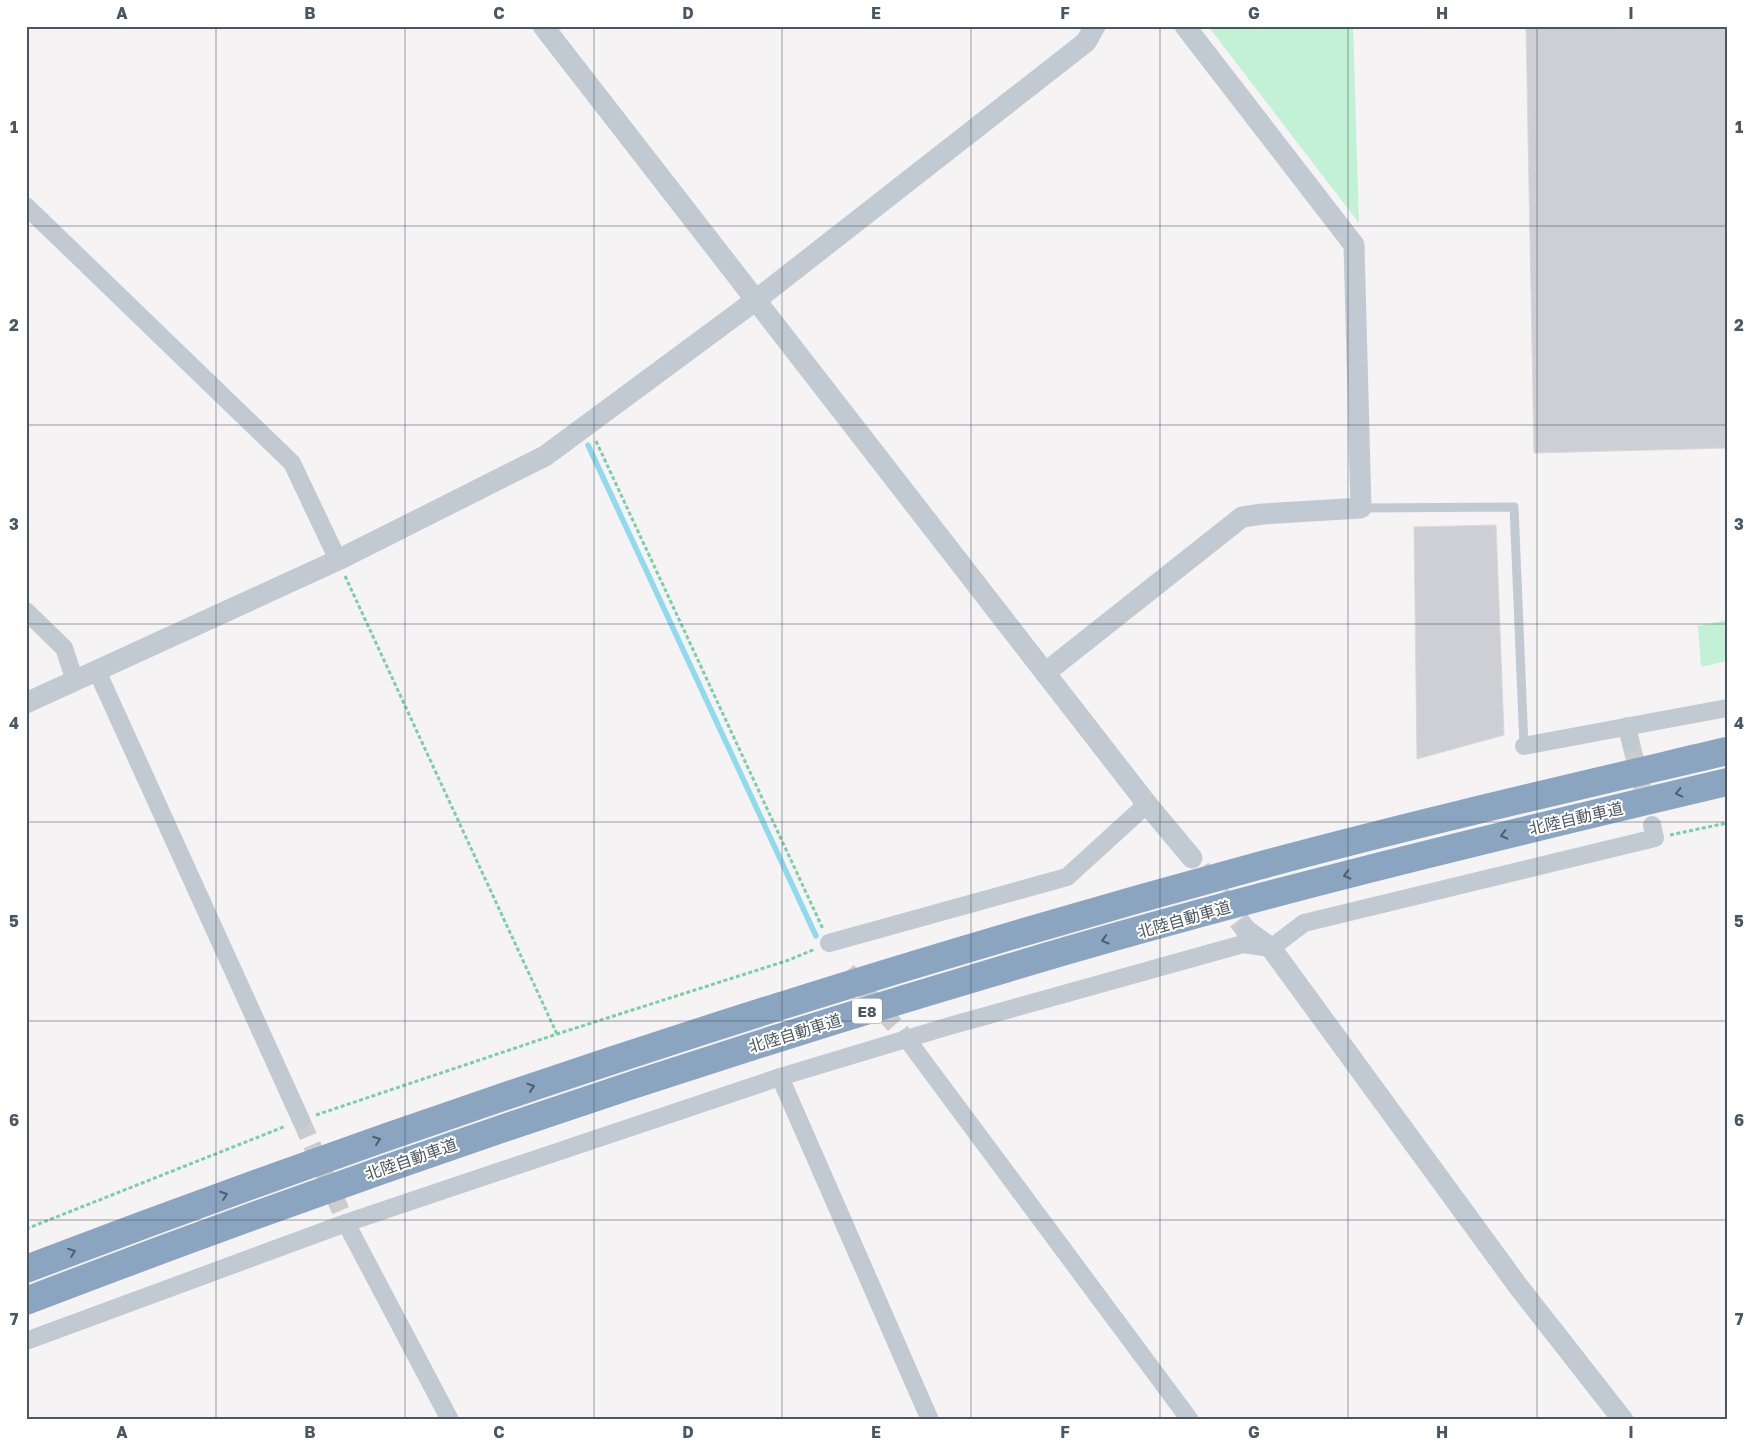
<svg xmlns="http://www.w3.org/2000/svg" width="1753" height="1446" viewBox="0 0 1753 1446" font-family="'Golos Text','Noto Sans JP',sans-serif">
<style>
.green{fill:#c3f1d5}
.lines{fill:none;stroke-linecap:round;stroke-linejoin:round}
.stream{stroke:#90daee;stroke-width:5.5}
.building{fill:#cdcfd5;stroke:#d7d9de}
.minor-tunnel{stroke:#caccce;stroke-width:18;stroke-dasharray:18 9;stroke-linecap:butt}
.tertiary-tunnel{stroke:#caccce;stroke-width:21;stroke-dasharray:21 11;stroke-linecap:butt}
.path{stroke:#7ad0a6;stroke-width:3;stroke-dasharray:4 2.5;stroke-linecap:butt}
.service{stroke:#c1cad2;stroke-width:9}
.minor{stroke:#c1cad2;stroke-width:18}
.tertiary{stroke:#c1cad2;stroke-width:21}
.motorway{stroke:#8ba5c1;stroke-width:28}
.oneway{stroke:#505e6b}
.grid{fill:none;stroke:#4a5661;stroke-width:1;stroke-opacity:0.55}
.labels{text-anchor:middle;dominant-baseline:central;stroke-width:4;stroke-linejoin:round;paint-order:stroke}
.shield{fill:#fff;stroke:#808990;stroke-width:1}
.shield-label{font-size:15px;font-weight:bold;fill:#4a5661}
.street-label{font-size:16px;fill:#4a5661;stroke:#fff}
.neatline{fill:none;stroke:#4a5661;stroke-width:2}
.grid-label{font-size:16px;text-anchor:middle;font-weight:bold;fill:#4a5661}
</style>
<rect width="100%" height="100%" fill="#f5f3f3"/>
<g class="green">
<polygon points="1208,26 1353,26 1359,223"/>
<polygon points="1727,620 1727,661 1701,667 1698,626"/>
</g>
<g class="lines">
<polyline class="stream" points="588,445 816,936"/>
</g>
<g class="building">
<polygon points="1526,26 1727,26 1727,448 1534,453"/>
<polygon points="1496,525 1504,735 1417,759 1414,527"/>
</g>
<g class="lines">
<g class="minor-tunnel">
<polyline points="1631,744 1652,825"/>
<polyline points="847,971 906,1038"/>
<polyline points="301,1120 346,1223"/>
</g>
<polyline class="tertiary-tunnel" points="1200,869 1246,930"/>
<g class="path">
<polyline points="596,441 823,929"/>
<polyline points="345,576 557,1034"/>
<polyline points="1670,835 1727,823"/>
<polyline points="316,1115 557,1034 789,960 815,949"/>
<polyline points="26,1229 286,1126"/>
</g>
<polyline class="service" points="1362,508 1514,507 1524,746"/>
<g class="minor">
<polyline points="26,206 292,463 338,560"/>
<polyline points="26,611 64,648 75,681"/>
<polyline points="97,671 301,1120"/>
<polyline points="1627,726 1631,744"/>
<polyline points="1524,746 1727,708"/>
<polyline points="829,943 1067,877 1147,804"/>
<polyline points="906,1038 1190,1420"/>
<polyline points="780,1077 930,1420"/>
<polyline points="346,1223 450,1420"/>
<polyline points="26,1341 346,1223 780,1077 946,1027 1243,944 1271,948 1304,923 1655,838 1652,825"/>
</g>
<g class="tertiary">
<polyline points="543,26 1147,804 1192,858"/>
<polyline points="1045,673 1242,517 1263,514 1361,508 1354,245 1185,26"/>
<polyline points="26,703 338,560 545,456 756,300 1086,42 1095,26"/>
<polyline points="1246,930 1271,948 1518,1286 1623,1420"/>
</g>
<g class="motorway">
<path d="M26,1269C430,1115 841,979 1258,866C1413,824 1570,788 1727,751"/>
<path d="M26,1301C349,1177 676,1066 1008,968C1245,897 1486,839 1727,782"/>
</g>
</g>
<defs><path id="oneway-chevron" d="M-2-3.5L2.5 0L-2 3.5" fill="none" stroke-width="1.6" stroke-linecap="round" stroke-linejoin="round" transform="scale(1.25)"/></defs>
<g class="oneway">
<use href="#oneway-chevron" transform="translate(1679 793) rotate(167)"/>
<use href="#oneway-chevron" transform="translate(1504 835) rotate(166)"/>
<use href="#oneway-chevron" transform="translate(1347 875) rotate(166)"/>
<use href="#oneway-chevron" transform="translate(1105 940) rotate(164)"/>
<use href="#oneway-chevron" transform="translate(531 1087) rotate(-18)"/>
<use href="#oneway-chevron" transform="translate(377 1140) rotate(-20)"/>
<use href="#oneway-chevron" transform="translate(224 1195) rotate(-20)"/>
<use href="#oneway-chevron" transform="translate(72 1252) rotate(-21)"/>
</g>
<path class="grid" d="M216,26V1420M405,26V1420M594,26V1420M782,26V1420M971,26V1420M1160,26V1420M1348,26V1420M1537,26V1420M26,226H1727M26,425H1727M26,624H1727M26,822H1727M26,1021H1727M26,1220H1727"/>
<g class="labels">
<rect class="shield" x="852" y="998.5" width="30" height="25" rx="4"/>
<g class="shield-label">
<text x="867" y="1011">E8</text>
</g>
<g class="street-label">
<text transform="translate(1576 818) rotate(-13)">北陸自動車道</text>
<text transform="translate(1184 919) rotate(-16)">北陸自動車道</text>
<text transform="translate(795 1033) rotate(-17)">北陸自動車道</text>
<text transform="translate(411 1159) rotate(-19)">北陸自動車道</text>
</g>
</g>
<rect width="1753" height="1446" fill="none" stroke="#ffffff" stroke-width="55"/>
<rect x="28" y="28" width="1698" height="1390" class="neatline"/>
<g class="grid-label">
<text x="122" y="19">A</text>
<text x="310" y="19">B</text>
<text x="499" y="19">C</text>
<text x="688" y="19">D</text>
<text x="876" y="19">E</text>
<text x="1065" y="19">F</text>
<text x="1254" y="19">G</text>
<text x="1442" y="19">H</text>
<text x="1631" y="19">I</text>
<text x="14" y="133">1</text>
<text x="1739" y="133">1</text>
<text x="14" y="331">2</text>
<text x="1739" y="331">2</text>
<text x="14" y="530">3</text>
<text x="1739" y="530">3</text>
<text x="14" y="729">4</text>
<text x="1739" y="729">4</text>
<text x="14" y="927">5</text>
<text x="1739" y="927">5</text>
<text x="14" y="1126">6</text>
<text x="1739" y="1126">6</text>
<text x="14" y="1325">7</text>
<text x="1739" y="1325">7</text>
<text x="122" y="1438">A</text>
<text x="310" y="1438">B</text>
<text x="499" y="1438">C</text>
<text x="688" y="1438">D</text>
<text x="876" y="1438">E</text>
<text x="1065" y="1438">F</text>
<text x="1254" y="1438">G</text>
<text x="1442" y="1438">H</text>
<text x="1631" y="1438">I</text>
</g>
</svg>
